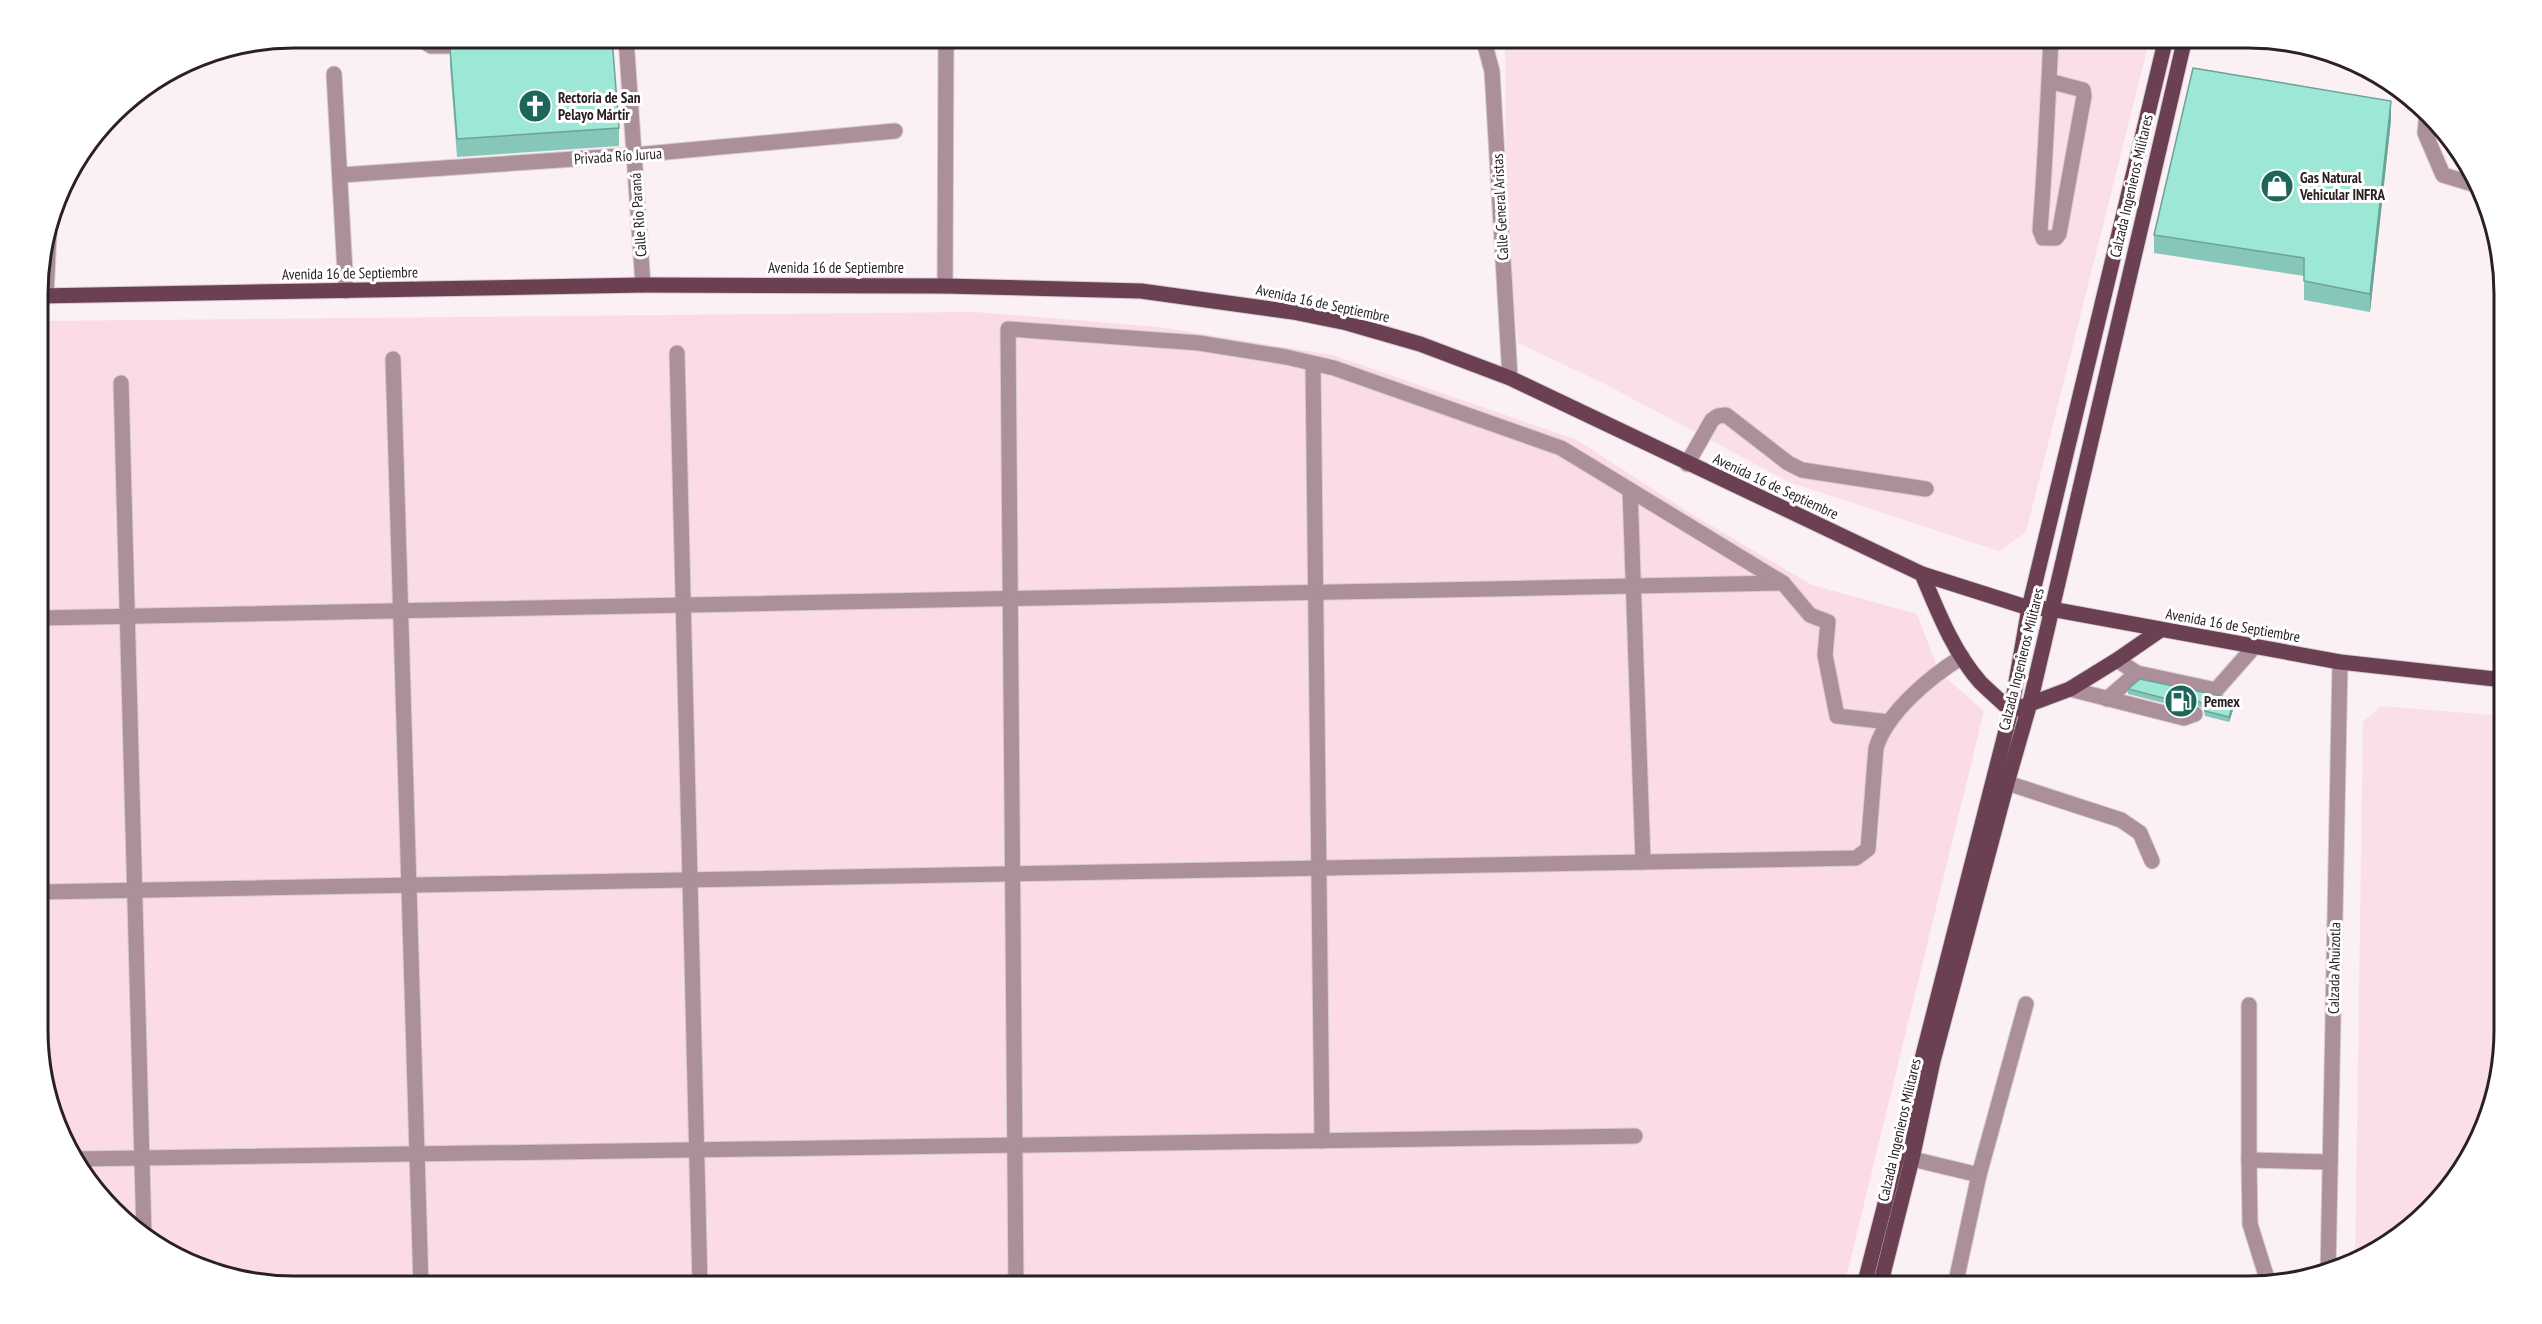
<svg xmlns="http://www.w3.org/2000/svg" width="2542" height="1324" viewBox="0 0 2542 1324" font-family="'PT Sans Narrow',sans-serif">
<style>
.built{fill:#fadee9}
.green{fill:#fbdbe8}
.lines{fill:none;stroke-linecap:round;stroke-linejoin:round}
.minor-casing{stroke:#d6cbcf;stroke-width:17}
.major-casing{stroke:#d6cbcf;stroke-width:17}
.minor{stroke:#ab909b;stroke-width:15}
.major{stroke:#6b4053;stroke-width:15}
.wall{fill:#87c7b9}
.shaded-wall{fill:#6ea296}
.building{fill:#9de7d7;stroke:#6ea296;stroke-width:1.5}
.labels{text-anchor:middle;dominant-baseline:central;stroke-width:6;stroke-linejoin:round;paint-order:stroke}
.poi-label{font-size:15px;font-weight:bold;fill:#2b2125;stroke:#fff;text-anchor:start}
.street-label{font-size:15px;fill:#2b2125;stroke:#fff}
.rim{fill:none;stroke:#2b2125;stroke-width:3}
</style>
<rect width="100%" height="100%" fill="#fbf0f4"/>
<g class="built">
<polygon points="1502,38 2150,38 2026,532 1999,551 1789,482 1605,384 1518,343 1506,249 1505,43"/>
<polygon points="2381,706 2504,716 2504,1031 2478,1144 2441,1200 2390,1244 2355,1261 2363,722"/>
</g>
<polygon class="green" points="975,312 1158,327 1333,355 1577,440 1693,515 1812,585 1917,614 1939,672 1984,711 1844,1286 294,1286 180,1260 125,1223 81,1173 40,1064 38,321"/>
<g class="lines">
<defs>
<g id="minor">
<polyline points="419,38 431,46 451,46 553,38"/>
<polyline points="626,38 643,285"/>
<polyline points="1483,38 1492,71 1510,378"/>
<polyline points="334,74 346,291"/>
<path d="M2049,81L2083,90L2084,96L2059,234L2056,238H2043L2040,230C2045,166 2048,102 2051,38"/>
<polyline points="2427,112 2425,133 2443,175 2473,184"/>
<polyline points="341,175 634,155 895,131"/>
<polyline points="945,286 946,38"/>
<polyline points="46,296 49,234"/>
<polyline points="677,353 700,1286"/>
<polyline points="393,359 421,1286"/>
<polyline points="1313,364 1322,1141"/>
<polyline points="121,383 144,1236"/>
<polyline points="1687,464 1712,420 1718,416 1726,415 1788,463 1802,470 1926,489"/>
<polyline points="1630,490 1643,862"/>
<polyline points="39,618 1783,583"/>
<polyline points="2117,660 2137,673 2216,690 2254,647"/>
<polyline points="2070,689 2184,718 2195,714"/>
<polyline points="2107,699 2137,673"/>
<polyline points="1995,779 2121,820 2140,833 2152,861"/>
<path d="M39,892L1856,858L1868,849L1876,748C1887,712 1931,676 1962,657"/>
<polyline points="2249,1005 2249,1160 2330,1162"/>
<polyline points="1900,1156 1979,1175 1955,1286"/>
<polyline points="76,1159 1635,1136"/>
<polyline points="2249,1160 2250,1224 2269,1285"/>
<polyline points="1979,1175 2026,1004"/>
<polyline points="2328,1274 2340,662"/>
<polyline points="1016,1286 1008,329 1199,343 1286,357 1334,368 1561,448 1783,583 1810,615 1828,622 1825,655 1837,716 1889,722"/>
</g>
<g id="major">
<polyline points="38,296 643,285 945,286 1141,291 1293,312 1347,323 1420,344 1510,378 1922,574 2029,608 2051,609 2340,662 2504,680"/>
<path d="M1922,574C1938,612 1953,651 1980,682C1990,692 2001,701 2011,711L2070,689L2117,660L2159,631"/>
<polyline points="1864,1286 2011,711 2029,608 2166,38"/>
<polyline points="1880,1286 1912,1159 1933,1061 2007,783 2030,703 2185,38"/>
</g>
</defs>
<use href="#minor" class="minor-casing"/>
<use href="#major" class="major-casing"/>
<use href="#minor" class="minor"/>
<use href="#major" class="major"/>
</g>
<g class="wall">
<polygon points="450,48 619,128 619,146 457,157 450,66"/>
<polygon points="2391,120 2370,312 2304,300 2304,276 2154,253 2154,235"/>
<polygon points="2128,689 2235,704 2229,722 2205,716 2204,710 2197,705 2183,708 2128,694"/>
</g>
<g class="shaded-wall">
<polygon points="2391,101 2391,120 2370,312 2370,294"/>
<polygon points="2235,699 2235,704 2229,722 2229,717"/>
<polygon points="2197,700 2197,705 2183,708 2183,703"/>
</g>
<g class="building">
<polygon points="581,38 612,38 619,128 457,139 450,48"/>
<polygon points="2193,68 2391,101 2370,294 2304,281 2304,258 2154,235"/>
<polygon points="2140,679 2235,699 2229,717 2205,711 2204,705 2197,700 2183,703 2128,689"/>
</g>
<defs>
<symbol id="church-disc" viewBox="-11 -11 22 22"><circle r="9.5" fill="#1f665a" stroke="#fff"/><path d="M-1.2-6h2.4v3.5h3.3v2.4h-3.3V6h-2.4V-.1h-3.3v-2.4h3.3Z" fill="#fff"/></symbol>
<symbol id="shop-disc" viewBox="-11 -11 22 22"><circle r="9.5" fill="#1f665a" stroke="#fff"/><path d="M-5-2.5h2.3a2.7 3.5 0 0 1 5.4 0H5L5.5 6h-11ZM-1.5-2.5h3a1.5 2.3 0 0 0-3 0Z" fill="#fff"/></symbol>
<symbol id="fuel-disc" viewBox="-11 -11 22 22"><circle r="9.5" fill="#1f665a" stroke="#fff"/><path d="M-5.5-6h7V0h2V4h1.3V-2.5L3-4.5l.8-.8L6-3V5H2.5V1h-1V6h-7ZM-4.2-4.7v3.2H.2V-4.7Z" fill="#fff"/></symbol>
</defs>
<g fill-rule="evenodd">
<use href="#church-disc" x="516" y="87" width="38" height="38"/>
<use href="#shop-disc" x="2258" y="167" width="38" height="38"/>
<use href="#fuel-disc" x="2162" y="682" width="38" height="38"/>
</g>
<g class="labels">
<g class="poi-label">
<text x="558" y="97">Rectoría de San<tspan x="558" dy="17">Pelayo Mártir</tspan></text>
<text x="2300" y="177">Gas Natural<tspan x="2300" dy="17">Vehicular INFRA</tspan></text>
<text x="2204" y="701">Pemex</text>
</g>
<g class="street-label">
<text transform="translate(618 156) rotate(-4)">Privada Río Jurua</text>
<text transform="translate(2131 186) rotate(-77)">Calzada Ingenieros Militares</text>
<text transform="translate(1500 207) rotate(-93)">Calle General Aristas</text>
<text transform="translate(638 215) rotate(-94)">Calle Río Paraná</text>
<text x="836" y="267">Avenida 16 de Septiembre</text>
<text transform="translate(350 273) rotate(-1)">Avenida 16 de Septiembre</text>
<text transform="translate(1323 303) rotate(12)">Avenida 16 de Septiembre</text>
<text transform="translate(1776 486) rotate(25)">Avenida 16 de Septiembre</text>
<text transform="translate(2233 625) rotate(10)">Avenida 16 de Septiembre</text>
<text transform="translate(2021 659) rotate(-76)">Calzada Ingenieros Militares</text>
<text transform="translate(2334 968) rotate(-89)">Calzada Ahuizotla</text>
<text transform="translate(1899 1130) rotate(-77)">Calzada Ingenieros Militares</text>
</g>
</g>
<path d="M0 0H2542V1324H0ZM294 48H2248A246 246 0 0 1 2494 294V1030A246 246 0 0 1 2248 1276H294A246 246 0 0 1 48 1030V294A246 246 0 0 1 294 48Z" fill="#fff" fill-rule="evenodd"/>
<path class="rim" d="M294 48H2248A246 246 0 0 1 2494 294V1030A246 246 0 0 1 2248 1276H294A246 246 0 0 1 48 1030V294A246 246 0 0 1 294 48Z"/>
</svg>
